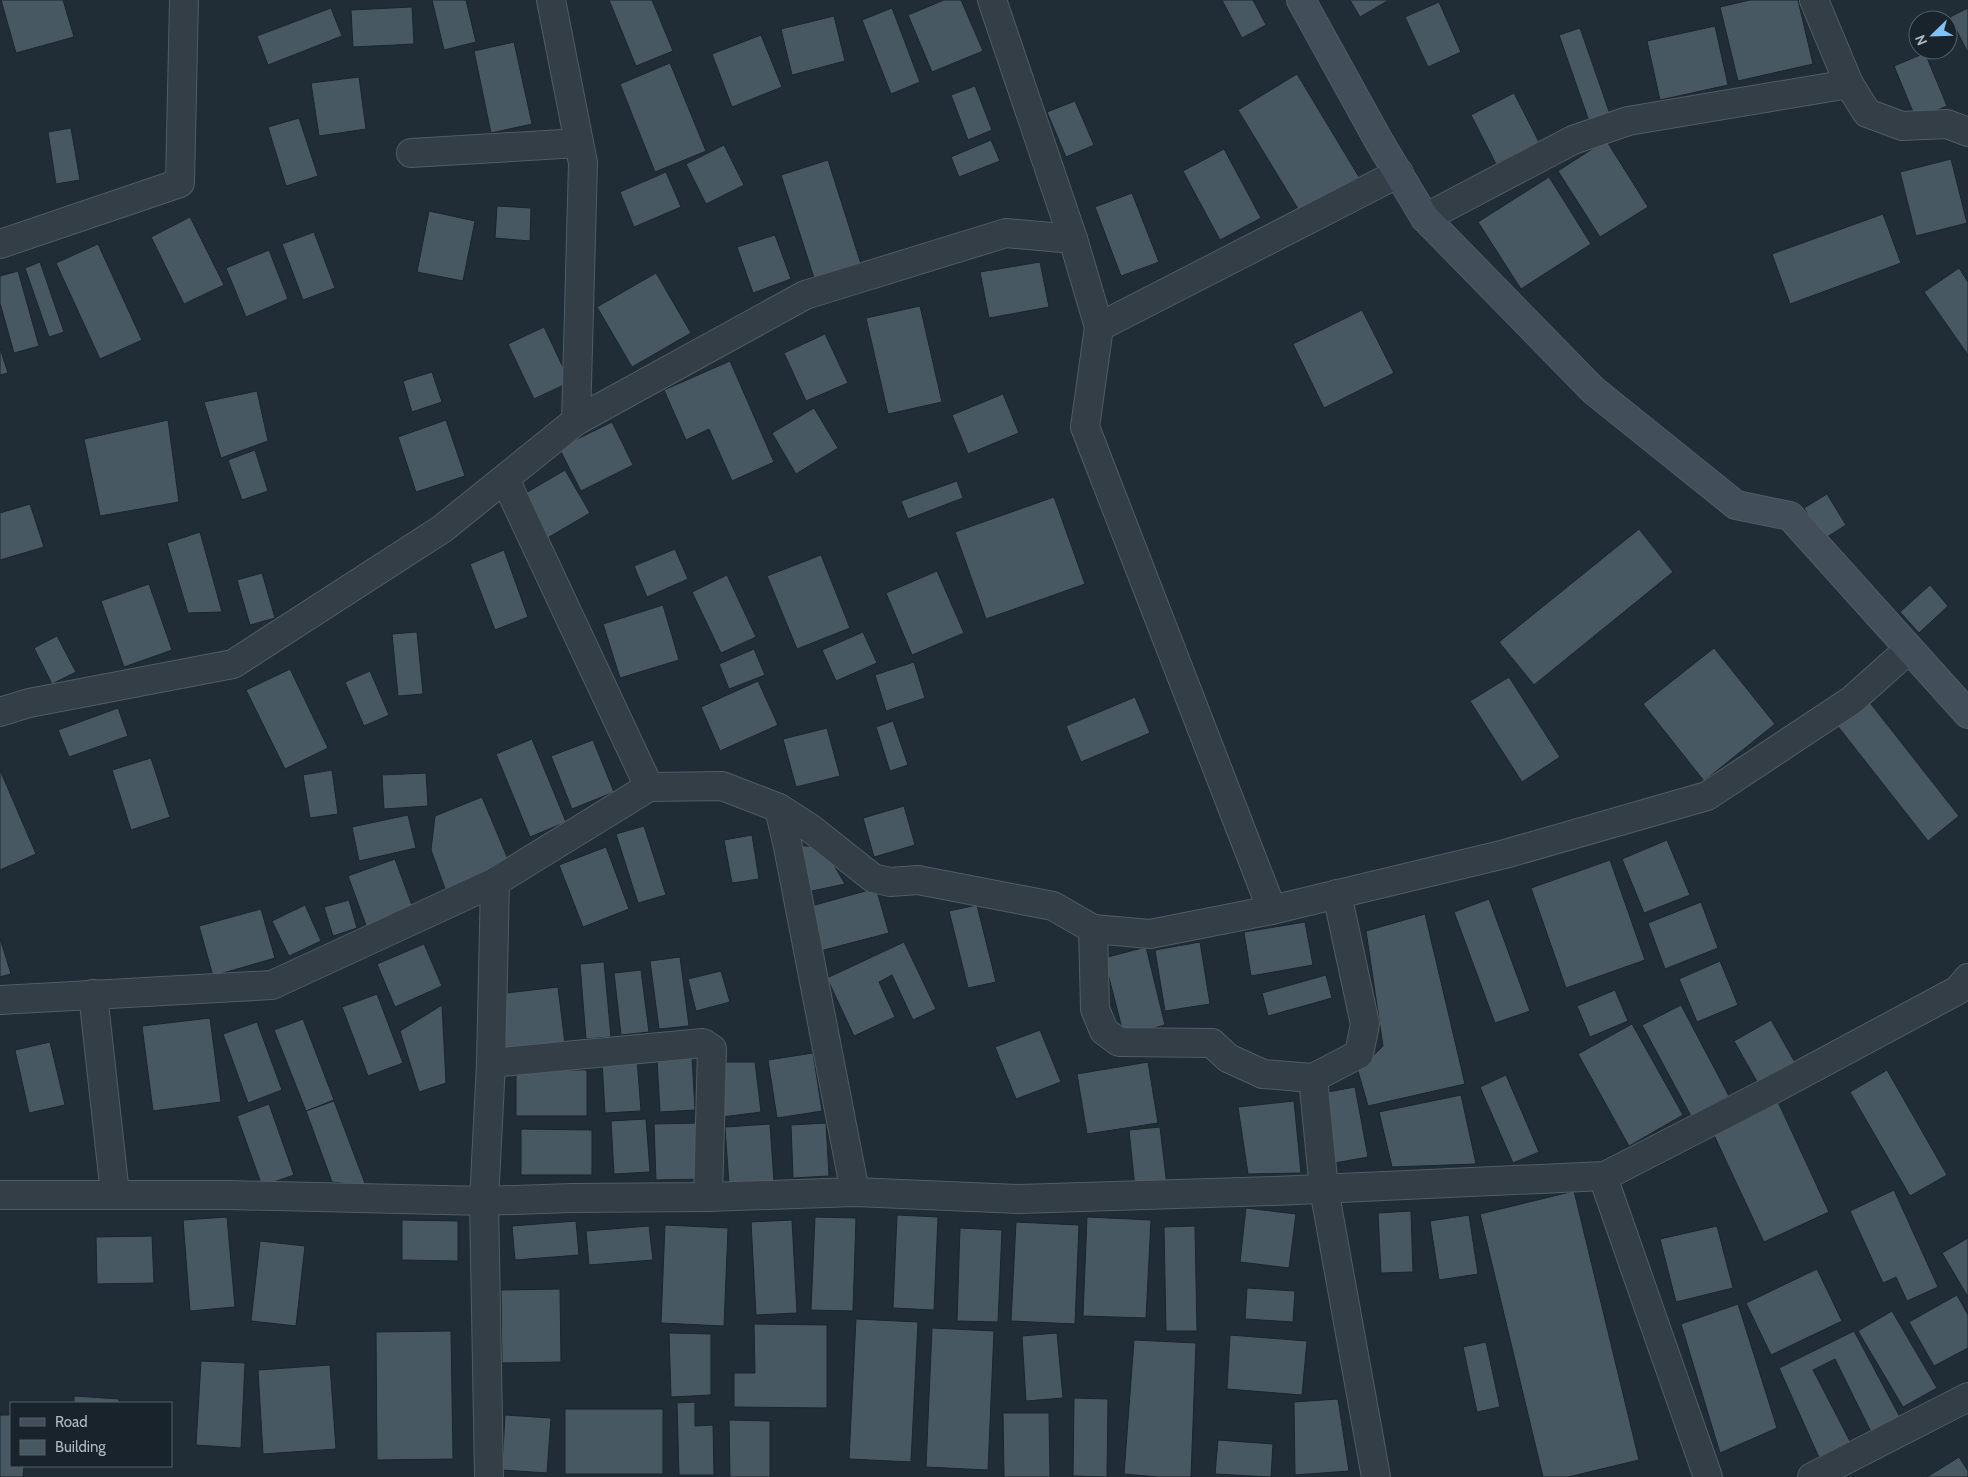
<svg xmlns="http://www.w3.org/2000/svg" width="1968" height="1477" viewBox="0 0 1968 1477" font-family="Cabin,sans-serif">
<style>
.building{fill:#485862;stroke:#1b252d}
.lines{fill:none;stroke-linecap:round;stroke-linejoin:round}
.street-casing{stroke:#515c64;stroke-width:30}
.secondary-casing{stroke:#515c64;stroke-width:30}
.street{stroke:#343e46;stroke-width:28}
.secondary{stroke:#424e59;stroke-width:28}
</style>
<rect width="100%" height="100%" fill="#202d36"/>
<g class="building">
<polygon points="1,0 63,0 74,37 16,53"/>
<polygon points="432,0 466,0 476,42 444,50"/>
<polygon points="609,0 652,0 673,51 636,66"/>
<polygon points="944,0 961,0 983,51 932,72 908,15"/>
<polygon points="1222,0 1253,0 1266,25 1242,38"/>
<polygon points="1350,0 1389,0 1360,17"/>
<polygon points="1750,0 1798,0 1813,64 1738,81 1720,7"/>
<polygon points="1439,2 1461,52 1428,67 1405,17"/>
<polygon points="412,7 414,44 353,47 351,10"/>
<polygon points="331,8 342,36 268,65 257,36"/>
<polygon points="892,8 920,82 891,94 862,20"/>
<polygon points="1968,8 1968,53 1950,17"/>
<polygon points="834,16 845,61 792,75 781,29"/>
<polygon points="1715,26 1728,85 1660,100 1647,41"/>
<polygon points="1580,28 1611,117 1590,124 1559,35"/>
<polygon points="761,35 782,87 732,107 712,54"/>
<polygon points="514,42 532,124 491,133 474,51"/>
<polygon points="1925,53 1947,106 1916,119 1894,66"/>
<polygon points="670,63 706,151 655,172 620,84"/>
<polygon points="1297,74 1359,177 1300,212 1238,110"/>
<polygon points="359,77 366,129 319,136 311,83"/>
<polygon points="975,86 992,130 968,140 951,95"/>
<polygon points="1514,93 1539,142 1496,164 1471,115"/>
<polygon points="1075,101 1094,145 1066,157 1047,112"/>
<polygon points="299,118 318,176 286,186 268,127"/>
<polygon points="71,128 80,180 56,184 48,132"/>
<polygon points="991,140 1000,161 959,177 951,157"/>
<polygon points="1606,140 1648,207 1600,237 1558,171"/>
<polygon points="724,145 744,185 706,204 686,164"/>
<polygon points="1224,149 1261,218 1220,240 1183,171"/>
<polygon points="1951,159 1967,223 1916,236 1900,172"/>
<polygon points="828,160 862,267 815,281 781,175"/>
<polygon points="666,172 681,207 634,227 620,192"/>
<polygon points="1549,177 1591,244 1521,289 1478,222"/>
<polygon points="1132,193 1159,262 1121,276 1095,207"/>
<polygon points="497,206 531,208 530,241 495,238"/>
<polygon points="429,211 475,221 463,281 417,272"/>
<polygon points="1883,214 1901,263 1790,304 1772,254"/>
<polygon points="190,217 224,285 184,304 151,237"/>
<polygon points="314,232 335,288 303,300 282,244"/>
<polygon points="775,235 791,279 753,293 737,247"/>
<polygon points="98,244 142,340 100,359 56,263"/>
<polygon points="269,250 288,299 246,317 226,268"/>
<polygon points="40,262 64,332 49,337 25,268"/>
<polygon points="1040,262 1049,307 989,318 980,272"/>
<polygon points="1959,268 1968,282 1968,355 1924,292"/>
<polygon points="18,271 39,346 14,353 0,303 0,276"/>
<polygon points="656,273 691,333 632,367 597,307"/>
<polygon points="920,306 942,402 888,414 866,318"/>
<polygon points="1362,310 1394,373 1324,408 1293,344"/>
<polygon points="544,327 570,382 534,399 508,344"/>
<polygon points="825,334 848,383 806,401 784,353"/>
<polygon points="0,348 8,373 0,375"/>
<polygon points="730,361 774,462 732,481 709,429 686,440 664,390"/>
<polygon points="432,372 442,402 412,412 403,381"/>
<polygon points="257,391 268,441 221,458 204,402"/>
<polygon points="1003,394 1019,433 968,454 952,415"/>
<polygon points="814,408 838,448 796,474 772,433"/>
<polygon points="168,420 179,502 100,516 84,439"/>
<polygon points="446,420 465,476 416,492 398,437"/>
<polygon points="612,422 633,465 581,491 559,448"/>
<polygon points="255,450 268,491 242,500 228,460"/>
<polygon points="565,470 590,513 544,540 519,497"/>
<polygon points="957,481 963,498 908,519 901,501"/>
<polygon points="1827,494 1846,525 1824,539 1804,508"/>
<polygon points="1054,497 1085,584 986,619 955,532"/>
<polygon points="30,504 44,547 0,560 0,513"/>
<polygon points="1639,529 1673,572 1534,685 1499,642"/>
<polygon points="200,532 222,612 188,613 167,543"/>
<polygon points="675,549 688,579 647,597 634,566"/>
<polygon points="504,550 528,617 495,630 470,564"/>
<polygon points="821,555 850,628 797,649 767,576"/>
<polygon points="937,571 964,633 912,655 886,593"/>
<polygon points="262,573 275,618 250,625 237,580"/>
<polygon points="727,575 756,637 721,653 692,592"/>
<polygon points="149,584 172,650 124,667 101,601"/>
<polygon points="1930,585 1948,606 1919,633 1900,612"/>
<polygon points="663,605 679,660 620,678 603,624"/>
<polygon points="417,632 423,694 398,696 392,634"/>
<polygon points="863,632 877,663 836,681 822,650"/>
<polygon points="57,636 76,672 52,684 34,648"/>
<polygon points="1714,648 1775,724 1704,781 1643,704"/>
<polygon points="754,649 765,675 729,689 719,664"/>
<polygon points="914,662 925,698 886,711 875,675"/>
<polygon points="290,669 328,748 285,769 246,690"/>
<polygon points="370,671 389,715 364,726 345,682"/>
<polygon points="1509,677 1560,757 1522,782 1470,701"/>
<polygon points="758,681 778,725 720,751 701,707"/>
<polygon points="1135,697 1150,733 1081,762 1066,726"/>
<polygon points="1867,699 1959,816 1928,841 1836,724"/>
<polygon points="118,708 128,736 69,757 58,730"/>
<polygon points="893,721 908,765 890,771 876,727"/>
<polygon points="827,728 840,776 796,787 783,739"/>
<polygon points="532,739 566,822 530,837 496,754"/>
<polygon points="593,740 614,792 572,809 551,756"/>
<polygon points="151,758 170,817 131,830 112,770"/>
<polygon points="0,770 36,854 0,870"/>
<polygon points="332,770 338,814 310,818 303,775"/>
<polygon points="426,773 428,806 384,809 382,775"/>
<polygon points="482,797 510,864 447,894 431,850 435,816"/>
<polygon points="904,806 915,845 874,857 863,818"/>
<polygon points="408,815 416,848 359,861 352,827"/>
<polygon points="644,826 666,895 638,903 616,834"/>
<polygon points="752,835 759,879 732,883 724,840"/>
<polygon points="1667,840 1690,895 1644,913 1622,859"/>
<polygon points="797,845 824,848 845,884 807,892"/>
<polygon points="606,847 629,909 583,927 559,865"/>
<polygon points="395,859 414,911 367,928 348,876"/>
<polygon points="1610,860 1645,960 1566,988 1531,888"/>
<polygon points="876,888 889,933 820,951 808,907"/>
<polygon points="1489,899 1530,1011 1495,1023 1454,912"/>
<polygon points="349,900 357,928 333,936 324,907"/>
<polygon points="1701,902 1718,948 1665,969 1648,923"/>
<polygon points="305,905 321,941 289,956 272,921"/>
<polygon points="977,905 996,982 968,988 949,911"/>
<polygon points="261,909 275,958 213,976 199,926"/>
<polygon points="1425,914 1465,1084 1368,1106 1358,1071 1383,1046 1366,931"/>
<polygon points="1305,922 1313,965 1251,976 1244,932"/>
<polygon points="0,938 11,974 0,977"/>
<polygon points="904,942 936,1009 913,1020 892,975 879,982 895,1017 854,1036 827,978"/>
<polygon points="1200,942 1210,1004 1165,1011 1155,950"/>
<polygon points="424,944 442,986 395,1007 377,964"/>
<polygon points="1146,947 1165,1025 1124,1036 1104,958"/>
<polygon points="680,957 689,1026 659,1029 650,961"/>
<polygon points="1720,961 1738,1005 1697,1022 1679,979"/>
<polygon points="604,962 611,1037 586,1039 580,964"/>
<polygon points="641,970 649,1032 621,1035 614,973"/>
<polygon points="721,971 730,1002 696,1011 688,979"/>
<polygon points="1326,975 1332,998 1268,1016 1262,993"/>
<polygon points="558,987 565,1044 506,1052 498,994"/>
<polygon points="1615,990 1628,1021 1590,1037 1577,1006"/>
<polygon points="377,994 403,1063 368,1076 342,1007"/>
<polygon points="442,1005 446,1083 419,1092 400,1031"/>
<polygon points="1681,1005 1729,1096 1691,1116 1642,1025"/>
<polygon points="210,1018 221,1102 153,1111 142,1026"/>
<polygon points="303,1019 334,1100 306,1111 274,1030"/>
<polygon points="1771,1020 1796,1064 1759,1085 1734,1041"/>
<polygon points="257,1022 282,1090 248,1103 223,1034"/>
<polygon points="1632,1024 1683,1115 1629,1146 1578,1054"/>
<polygon points="1040,1030 1061,1082 1016,1099 995,1047"/>
<polygon points="50,1042 65,1105 29,1113 15,1050"/>
<polygon points="813,1053 822,1111 777,1118 768,1060"/>
<polygon points="692,1057 695,1110 660,1112 657,1059"/>
<polygon points="637,1059 641,1111 605,1113 602,1061"/>
<polygon points="722,1062 755,1062 761,1112 722,1117"/>
<polygon points="1148,1062 1158,1123 1087,1134 1077,1074"/>
<rect x="516" y="1070" width="71" height="46"/>
<polygon points="1887,1070 1947,1175 1910,1196 1850,1092"/>
<polygon points="1506,1075 1539,1152 1513,1163 1480,1087"/>
<polygon points="1355,1087 1368,1157 1335,1163 1322,1093"/>
<polygon points="1461,1095 1476,1164 1392,1167 1379,1112"/>
<polygon points="334,1101 366,1186 332,1182 306,1111"/>
<polygon points="1294,1101 1301,1173 1248,1174 1238,1107"/>
<polygon points="1778,1102 1829,1212 1764,1242 1713,1133"/>
<polygon points="269,1104 294,1175 262,1186 237,1116"/>
<polygon points="646,1119 650,1172 614,1174 611,1121"/>
<polygon points="699,1123 701,1179 656,1180 654,1124"/>
<polygon points="826,1123 829,1176 793,1178 791,1125"/>
<polygon points="770,1124 774,1182 729,1185 725,1127"/>
<polygon points="1160,1127 1167,1186 1135,1188 1129,1130"/>
<polygon points="521,1129 592,1130 592,1175 521,1175"/>
<polygon points="1894,1190 1938,1287 1907,1301 1896,1277 1883,1283 1850,1211"/>
<polygon points="1574,1191 1639,1460 1568,1477 1543,1477 1480,1214"/>
<polygon points="1246,1208 1296,1214 1289,1268 1240,1262"/>
<polygon points="1411,1211 1413,1272 1381,1273 1378,1213"/>
<polygon points="897,1215 938,1217 934,1310 893,1308"/>
<polygon points="1469,1215 1478,1274 1439,1280 1430,1221"/>
<polygon points="227,1217 235,1307 190,1311 183,1220"/>
<polygon points="815,1217 856,1218 853,1311 811,1310"/>
<polygon points="1087,1217 1151,1220 1146,1318 1083,1316"/>
<polygon points="402,1220 458,1221 458,1261 402,1260"/>
<polygon points="792,1220 797,1313 756,1315 751,1222"/>
<polygon points="576,1221 579,1255 515,1260 512,1226"/>
<polygon points="1016,1222 1079,1225 1075,1324 1011,1321"/>
<polygon points="665,1225 728,1228 724,1326 661,1323"/>
<polygon points="649,1226 653,1260 589,1265 586,1231"/>
<polygon points="1195,1226 1197,1331 1166,1331 1164,1227"/>
<polygon points="1717,1226 1733,1288 1676,1302 1660,1239"/>
<polygon points="960,1228 1002,1230 998,1322 957,1321"/>
<polygon points="152,1236 154,1283 97,1284 96,1237"/>
<polygon points="1968,1238 1968,1297 1942,1253"/>
<polygon points="260,1241 305,1246 296,1326 251,1321"/>
<polygon points="1817,1269 1842,1321 1771,1355 1746,1303"/>
<polygon points="1247,1288 1295,1291 1293,1322 1245,1319"/>
<polygon points="560,1289 561,1362 502,1363 501,1290"/>
<polygon points="1957,1295 1968,1315 1968,1348 1934,1366 1909,1322"/>
<polygon points="1738,1304 1777,1428 1720,1453 1681,1324"/>
<polygon points="1892,1311 1937,1388 1903,1407 1858,1331"/>
<polygon points="856,1319 918,1322 911,1462 849,1459"/>
<polygon points="754,1324 827,1325 827,1408 734,1407 734,1373 755,1373"/>
<polygon points="932,1328 994,1331 988,1470 926,1467"/>
<polygon points="451,1331 453,1459 377,1460 376,1332"/>
<polygon points="1854,1331 1902,1421 1873,1436 1835,1359 1813,1370 1853,1447 1821,1462 1779,1368"/>
<polygon points="669,1333 711,1334 711,1395 671,1397"/>
<polygon points="1057,1333 1063,1398 1026,1401 1022,1336"/>
<polygon points="1230,1335 1307,1341 1302,1395 1227,1389"/>
<polygon points="1134,1340 1196,1343 1191,1477 1158,1477 1124,1474"/>
<polygon points="1486,1342 1500,1407 1477,1412 1463,1347"/>
<polygon points="201,1361 245,1363 241,1448 196,1445"/>
<polygon points="330,1365 336,1449 263,1454 258,1370"/>
<polygon points="74,1396 119,1399 119,1403 74,1403"/>
<polygon points="1074,1398 1108,1399 1107,1477 1073,1476"/>
<polygon points="1338,1399 1349,1471 1295,1475 1294,1402"/>
<polygon points="695,1402 695,1426 713,1425 714,1475 679,1475 677,1403"/>
<rect x="565" y="1409" width="98" height="65"/>
<polygon points="1003,1413 1049,1413 1050,1477 1004,1477"/>
<polygon points="0,1415 11,1415 11,1466 24,1466 23,1477 0,1477"/>
<polygon points="505,1415 551,1418 547,1473 502,1470"/>
<polygon points="729,1420 770,1421 770,1477 730,1477"/>
<polygon points="1218,1440 1273,1444 1271,1477 1215,1474"/>
<polygon points="1959,1457 1968,1471 1968,1477 1927,1477"/>
</g>
<g class="lines">
<defs>
<g id="street">
<polyline points="551,0 583,163 576,421"/>
<polyline points="992,0 1073,239"/>
<polyline points="1814,0 1849,84 1867,113 1902,126 1947,124 1968,132"/>
<polyline points="411,153 579,143"/>
<polyline points="1425,218 1573,140 1628,121 1849,84"/>
<polyline points="0,244 180,183 184,0"/>
<polyline points="1099,327 1085,427 1272,910"/>
<polyline points="505,479 649,787"/>
<polyline points="0,712 29,703 233,664 442,529 576,421 805,295 1006,233 1073,239 1099,327 1399,173"/>
<polyline points="779,808 788,847 855,1192"/>
<polyline points="1093,929 1095,1009 1104,1031 1119,1042 1212,1043 1228,1058 1263,1074 1313,1078 1324,1189 1376,1477"/>
<polyline points="93,994 115,1194"/>
<polyline points="0,1000 272,985 495,882 649,787 722,786 779,808 810,828 873,878 890,882 918,880 1053,906 1093,929 1150,934 1272,910 1505,854 1707,796 1852,700 1909,649"/>
<polyline points="491,1063 703,1043 712,1049 708,1197"/>
<polyline points="1313,1078 1359,1054 1365,1024 1337,894"/>
<polyline points="1603,1177 1708,1477"/>
<polyline points="0,1195 229,1195 484,1201 572,1198 708,1197 855,1192 1019,1199 1275,1191 1604,1176 1603,1177 1772,1090 1958,990 1968,978"/>
<polyline points="489,1477 484,1201 491,1063 495,882"/>
<polyline points="1812,1477 1968,1397"/>
</g>
<polyline id="secondary" points="1301,0 1380,143 1425,218 1593,390 1736,505 1790,516 1968,714"/>
</defs>
<use href="#street" class="street-casing"/>
<use href="#secondary" class="secondary-casing"/>
<use href="#street" class="street"/>
<use href="#secondary" class="secondary"/>
</g>
<rect x="10" y="1402" width="162" height="65" fill="#19232b" stroke="#555f68"/>
<rect x="20" y="1418" width="25" height="8" fill="#424e59" stroke="#555f68"/>
<text x="55" y="1427" font-size="15" fill="#aebac3">Road</text>
<rect x="20" y="1440" width="25" height="15" fill="#485862" stroke="#555f68"/>
<text x="55" y="1452" font-size="15" fill="#aebac3">Building</text>
<g transform="translate(1933 35) rotate(247)"><circle r="24" fill="#19232b" stroke="#555f68"/>
<path d="M0-4L9 19L0 12L-9 19Z" fill="#82c1f4"/>
<text y="-8" font-size="14" font-weight="bold" text-anchor="middle" fill="#aebac3">N</text>
</g>
</svg>
